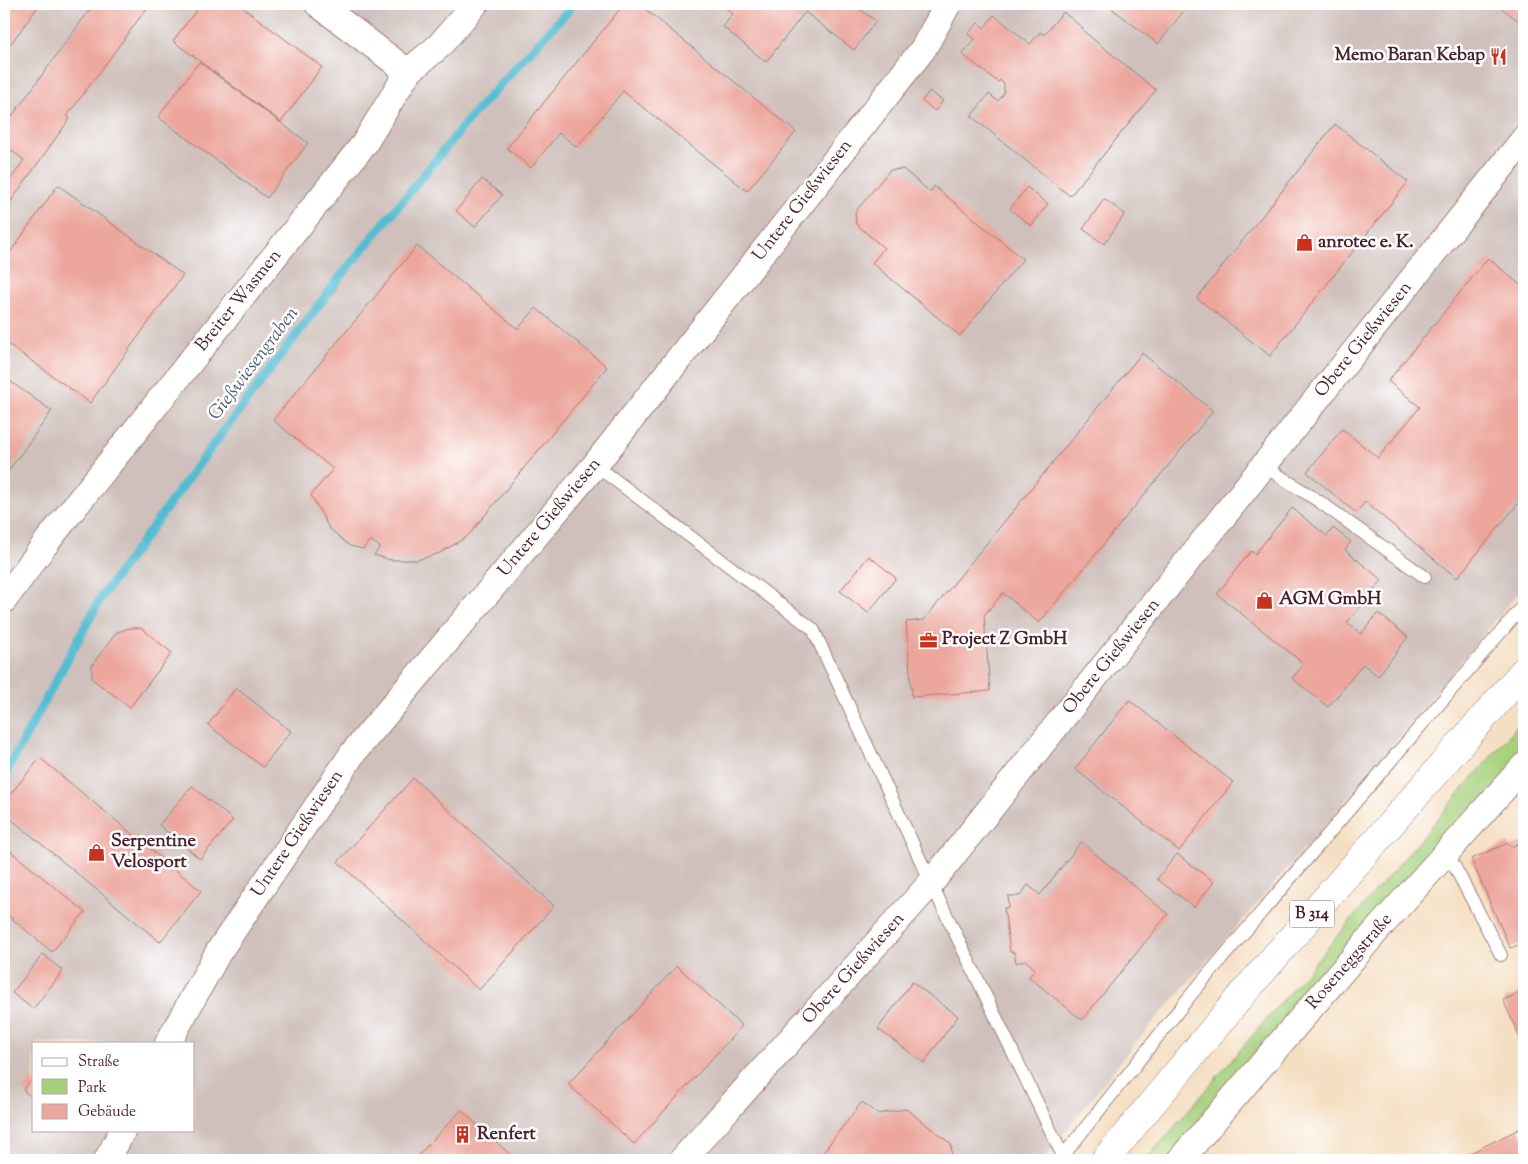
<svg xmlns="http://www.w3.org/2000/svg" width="1528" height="1164" viewBox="0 0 1528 1164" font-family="'Sorts Mill Goudy',serif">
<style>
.industrial{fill:#cfc0bb;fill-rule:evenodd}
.green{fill:#a5d07c;stroke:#787854}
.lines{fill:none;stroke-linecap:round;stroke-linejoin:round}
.stream{stroke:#53bcd0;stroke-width:9}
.building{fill:#eca69c}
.service-casing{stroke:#a07f77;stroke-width:14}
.minor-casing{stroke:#a07f77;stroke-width:28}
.primary-casing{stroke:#a07f77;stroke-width:29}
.service{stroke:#fff;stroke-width:12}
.minor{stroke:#fff;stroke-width:26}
.primary{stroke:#fff;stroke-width:28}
.labels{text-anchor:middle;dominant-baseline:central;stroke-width:5;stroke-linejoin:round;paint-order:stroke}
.shield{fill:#fff;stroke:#80626b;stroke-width:1}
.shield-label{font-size:16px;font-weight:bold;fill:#4a1f2b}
.poi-label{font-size:18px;font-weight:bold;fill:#4a1f2b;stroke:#fff;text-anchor:start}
.street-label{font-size:18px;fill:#4a1f2b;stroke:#fff}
.water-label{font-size:19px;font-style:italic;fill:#4e5e6d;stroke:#fff}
</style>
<rect width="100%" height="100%" fill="#fff"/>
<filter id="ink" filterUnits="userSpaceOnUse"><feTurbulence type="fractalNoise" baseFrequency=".02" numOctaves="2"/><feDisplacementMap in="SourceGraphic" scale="10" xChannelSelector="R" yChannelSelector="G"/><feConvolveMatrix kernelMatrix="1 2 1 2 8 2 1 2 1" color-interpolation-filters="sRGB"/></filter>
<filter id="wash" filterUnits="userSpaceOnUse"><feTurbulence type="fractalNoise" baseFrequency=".0096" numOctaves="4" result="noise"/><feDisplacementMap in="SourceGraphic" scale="20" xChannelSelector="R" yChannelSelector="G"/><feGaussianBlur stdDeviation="1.12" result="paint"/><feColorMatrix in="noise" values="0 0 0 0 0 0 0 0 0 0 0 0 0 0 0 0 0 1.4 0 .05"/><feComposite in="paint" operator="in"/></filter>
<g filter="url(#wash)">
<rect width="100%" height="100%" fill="#f5dfc3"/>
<path class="industrial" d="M4,4H1524V586L1342,806L1131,1048L1043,1160H4ZM34,1043H194V1130H34Z"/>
<polygon class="green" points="1524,718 1524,766 1180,1160 1146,1160"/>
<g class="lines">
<polyline class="stream" points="4,776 102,596 195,469 337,281 475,112 574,4"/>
</g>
<g id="blocks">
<g class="building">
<polygon points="4,4 40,4 4,53"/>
<polygon points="94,4 150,4 67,116 70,118 4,211 4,189 24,160 4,145 4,127"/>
<polygon points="201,4 238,4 322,67 281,122 173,41"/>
<polygon points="624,4 639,4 796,132 747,191 623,91 577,147 559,133 531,168 507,148"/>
<polygon points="727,4 853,4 876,21 854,50 805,12 766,62 723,27 733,14 724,7"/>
<polygon points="1106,4 1189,4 1158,44"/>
<polygon points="1496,4 1524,4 1524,25"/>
<polygon points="1063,12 1083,28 1082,30 1156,90 1070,196 971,116 989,94 998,101 1004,93 1004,84 1000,80 998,82 962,54 975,39 968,34 978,23 984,28 994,15 1030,44 1040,32 1044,35"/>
<polygon points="199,62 308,143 267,198 158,117"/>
<polygon points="929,91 943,101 935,111 922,101"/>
<polygon points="1335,124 1408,182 1270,356 1197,298"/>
<polygon points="903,169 930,192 934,186 1023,259 960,336 872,263 884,248 856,224 855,212 890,170"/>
<polygon points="482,179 502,195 475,227 456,211"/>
<polygon points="58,185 183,275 90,403 4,341 4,261"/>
<polygon points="1027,187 1048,204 1031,226 1010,209"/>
<polygon points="1104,199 1125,214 1104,244 1083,229"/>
<polygon points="417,246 518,329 536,308 607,367 468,536 440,553 417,560 391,560 374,555 380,547 370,540 363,549 350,546 329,528 311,495 333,469 273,420"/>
<polygon points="1488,258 1524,288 1524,496 1457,578 1365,502 1356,513 1307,472 1342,429 1378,458 1420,407 1388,381"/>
<polygon points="1142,353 1213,411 1039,623 1003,593 984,615 990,691 912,697 906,622 924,620"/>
<polygon points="4,377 52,411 4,477"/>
<polygon points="1292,508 1327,536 1333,528 1351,542 1345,550 1382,580 1347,623 1361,634 1378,613 1408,637 1378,676 1363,664 1328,707 1292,678 1304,664 1217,594 1251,551 1255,554"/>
<polygon points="869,556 896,578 868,613 840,591"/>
<polygon points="130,628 141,628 172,653 130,707 92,679 92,665 117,632"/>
<polygon points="236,688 291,731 263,767 208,725"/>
<polygon points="1129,700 1233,782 1179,851 1075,769"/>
<polygon points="40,758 201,891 160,942 4,813 4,802"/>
<polygon points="413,778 554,906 479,990 338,862"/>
<polygon points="192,786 233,820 200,859 159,825"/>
<polygon points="1524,841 1524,943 1510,948 1471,859 1508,843 1511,847"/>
<polygon points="1081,842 1168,914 1082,1020 1029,977 1035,969 1025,960 1016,963 1014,952 1010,952 1004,908 1009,907 1008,896 1020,896 1028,885 1040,895"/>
<polygon points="4,846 85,912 52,952 4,912"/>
<polygon points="1177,854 1214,882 1194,907 1157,879"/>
<polygon points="43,954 63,971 33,1009 12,993"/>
<polygon points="677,966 742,1026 634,1144 568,1084"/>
<polygon points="912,982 958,1016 924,1063 878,1029"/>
<polygon points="1524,991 1524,1047 1503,1000"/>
<polygon points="34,1077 34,1099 23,1090"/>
<polygon points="862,1102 877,1114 906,1109 951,1144 952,1160 817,1160"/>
<polygon points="461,1110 516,1160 414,1160"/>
<polygon points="1519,1129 1524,1139 1524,1160 1456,1160"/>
</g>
</g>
</g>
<g filter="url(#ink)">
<use href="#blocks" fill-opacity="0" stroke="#a07f77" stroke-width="1"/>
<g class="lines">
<defs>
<g id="service">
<polyline points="595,465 813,629 931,883 1063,1156 1194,991 1524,605"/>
<polyline points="1264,466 1320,502 1425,577"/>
<polyline points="1447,852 1501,955"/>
</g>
<g id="minor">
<polyline points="318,4 408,72"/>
<polyline points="4,600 49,539 364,144 408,72 439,46 475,4"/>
<polyline points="168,1043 219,951 353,753 595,465 923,49 948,4"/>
<polyline points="107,1160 123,1130"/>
<polyline points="682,1160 931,883 1524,139"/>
<polyline points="1180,1160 1379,928 1524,766"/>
</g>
<polyline id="primary" points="1105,1160 1240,997 1524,671"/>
</defs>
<use href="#service" class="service-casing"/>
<use href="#minor" class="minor-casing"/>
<use href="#primary" class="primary-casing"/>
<use href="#service" class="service"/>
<use href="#minor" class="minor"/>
<use href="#primary" class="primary"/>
</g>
</g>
<defs>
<symbol id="restaurant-bare" viewBox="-9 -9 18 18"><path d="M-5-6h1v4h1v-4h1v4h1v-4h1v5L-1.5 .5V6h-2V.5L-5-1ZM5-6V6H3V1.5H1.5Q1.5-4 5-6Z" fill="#c8321e" stroke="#fff" stroke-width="2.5" paint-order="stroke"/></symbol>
<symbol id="shop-bare" viewBox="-9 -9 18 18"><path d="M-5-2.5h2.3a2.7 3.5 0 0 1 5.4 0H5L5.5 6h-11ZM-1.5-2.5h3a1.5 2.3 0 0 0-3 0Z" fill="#c8321e" stroke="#fff" stroke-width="2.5" paint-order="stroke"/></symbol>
<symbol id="office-bare" viewBox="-9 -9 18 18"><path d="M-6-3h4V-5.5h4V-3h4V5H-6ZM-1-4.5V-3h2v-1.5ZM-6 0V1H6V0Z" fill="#c8321e" stroke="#fff" stroke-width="2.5" paint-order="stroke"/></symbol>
<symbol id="building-bare" viewBox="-9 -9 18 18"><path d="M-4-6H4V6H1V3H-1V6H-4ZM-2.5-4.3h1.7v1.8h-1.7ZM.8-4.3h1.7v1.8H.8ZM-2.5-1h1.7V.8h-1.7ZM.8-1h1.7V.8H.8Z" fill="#c8321e" stroke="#fff" stroke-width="2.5" paint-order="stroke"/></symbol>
</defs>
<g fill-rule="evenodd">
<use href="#restaurant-bare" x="1486" y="44" width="25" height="25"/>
<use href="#shop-bare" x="1292" y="230" width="25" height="25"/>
<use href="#shop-bare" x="1252" y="588" width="25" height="25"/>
<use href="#office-bare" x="916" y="628" width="25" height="25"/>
<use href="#shop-bare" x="84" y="840" width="25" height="25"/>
<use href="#building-bare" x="450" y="1122" width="25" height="25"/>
</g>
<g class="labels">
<rect class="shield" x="1289.5" y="900.5" width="45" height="27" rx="4"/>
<g class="shield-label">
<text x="1312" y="914">B 314</text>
</g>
<g class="poi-label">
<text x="1485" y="56" text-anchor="end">Memo Baran Kebap</text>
<text x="1318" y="243">anrotec e. K.</text>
<text x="1279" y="600">AGM GmbH</text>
<text x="942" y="640">Project Z GmbH</text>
<text x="111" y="842">Serpentine<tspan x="111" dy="21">Velosport</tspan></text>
<text x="477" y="1135">Renfert</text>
</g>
<g class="street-label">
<text transform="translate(803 201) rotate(-52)">Untere Gießwiesen</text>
<text transform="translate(239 301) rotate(-51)">Breiter Wasmen</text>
<text transform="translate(1364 340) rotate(-51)">Obere Gießwiesen</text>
<text transform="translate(550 518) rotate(-50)">Untere Gießwiesen</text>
<text transform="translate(1112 657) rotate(-51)">Obere Gießwiesen</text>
<text transform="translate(298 834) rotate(-56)">Untere Gießwiesen</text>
<text transform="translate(1350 962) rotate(-49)">Roseneggstraße</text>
<text transform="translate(854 969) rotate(-48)">Obere Gießwiesen</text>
</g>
<g class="water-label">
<text transform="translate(254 364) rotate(-53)">Gießwiesengraben</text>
</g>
</g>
<rect width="1528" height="1164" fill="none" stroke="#fff" stroke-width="20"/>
<rect x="32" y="1042" width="162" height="90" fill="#ffffff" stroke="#b7a5aa"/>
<rect x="42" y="1058" width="25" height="8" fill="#ffffff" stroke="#b7a5aa"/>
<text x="78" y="1066" font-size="15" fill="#4a1f2b">Straße</text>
<rect x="42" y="1079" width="25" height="15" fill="#a5d07c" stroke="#b7a5aa"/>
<text x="78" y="1092" font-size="15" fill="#4a1f2b">Park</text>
<rect x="42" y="1104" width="25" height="15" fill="#eca69c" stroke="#b7a5aa"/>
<text x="78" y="1116" font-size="15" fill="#4a1f2b">Gebäude</text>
</svg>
